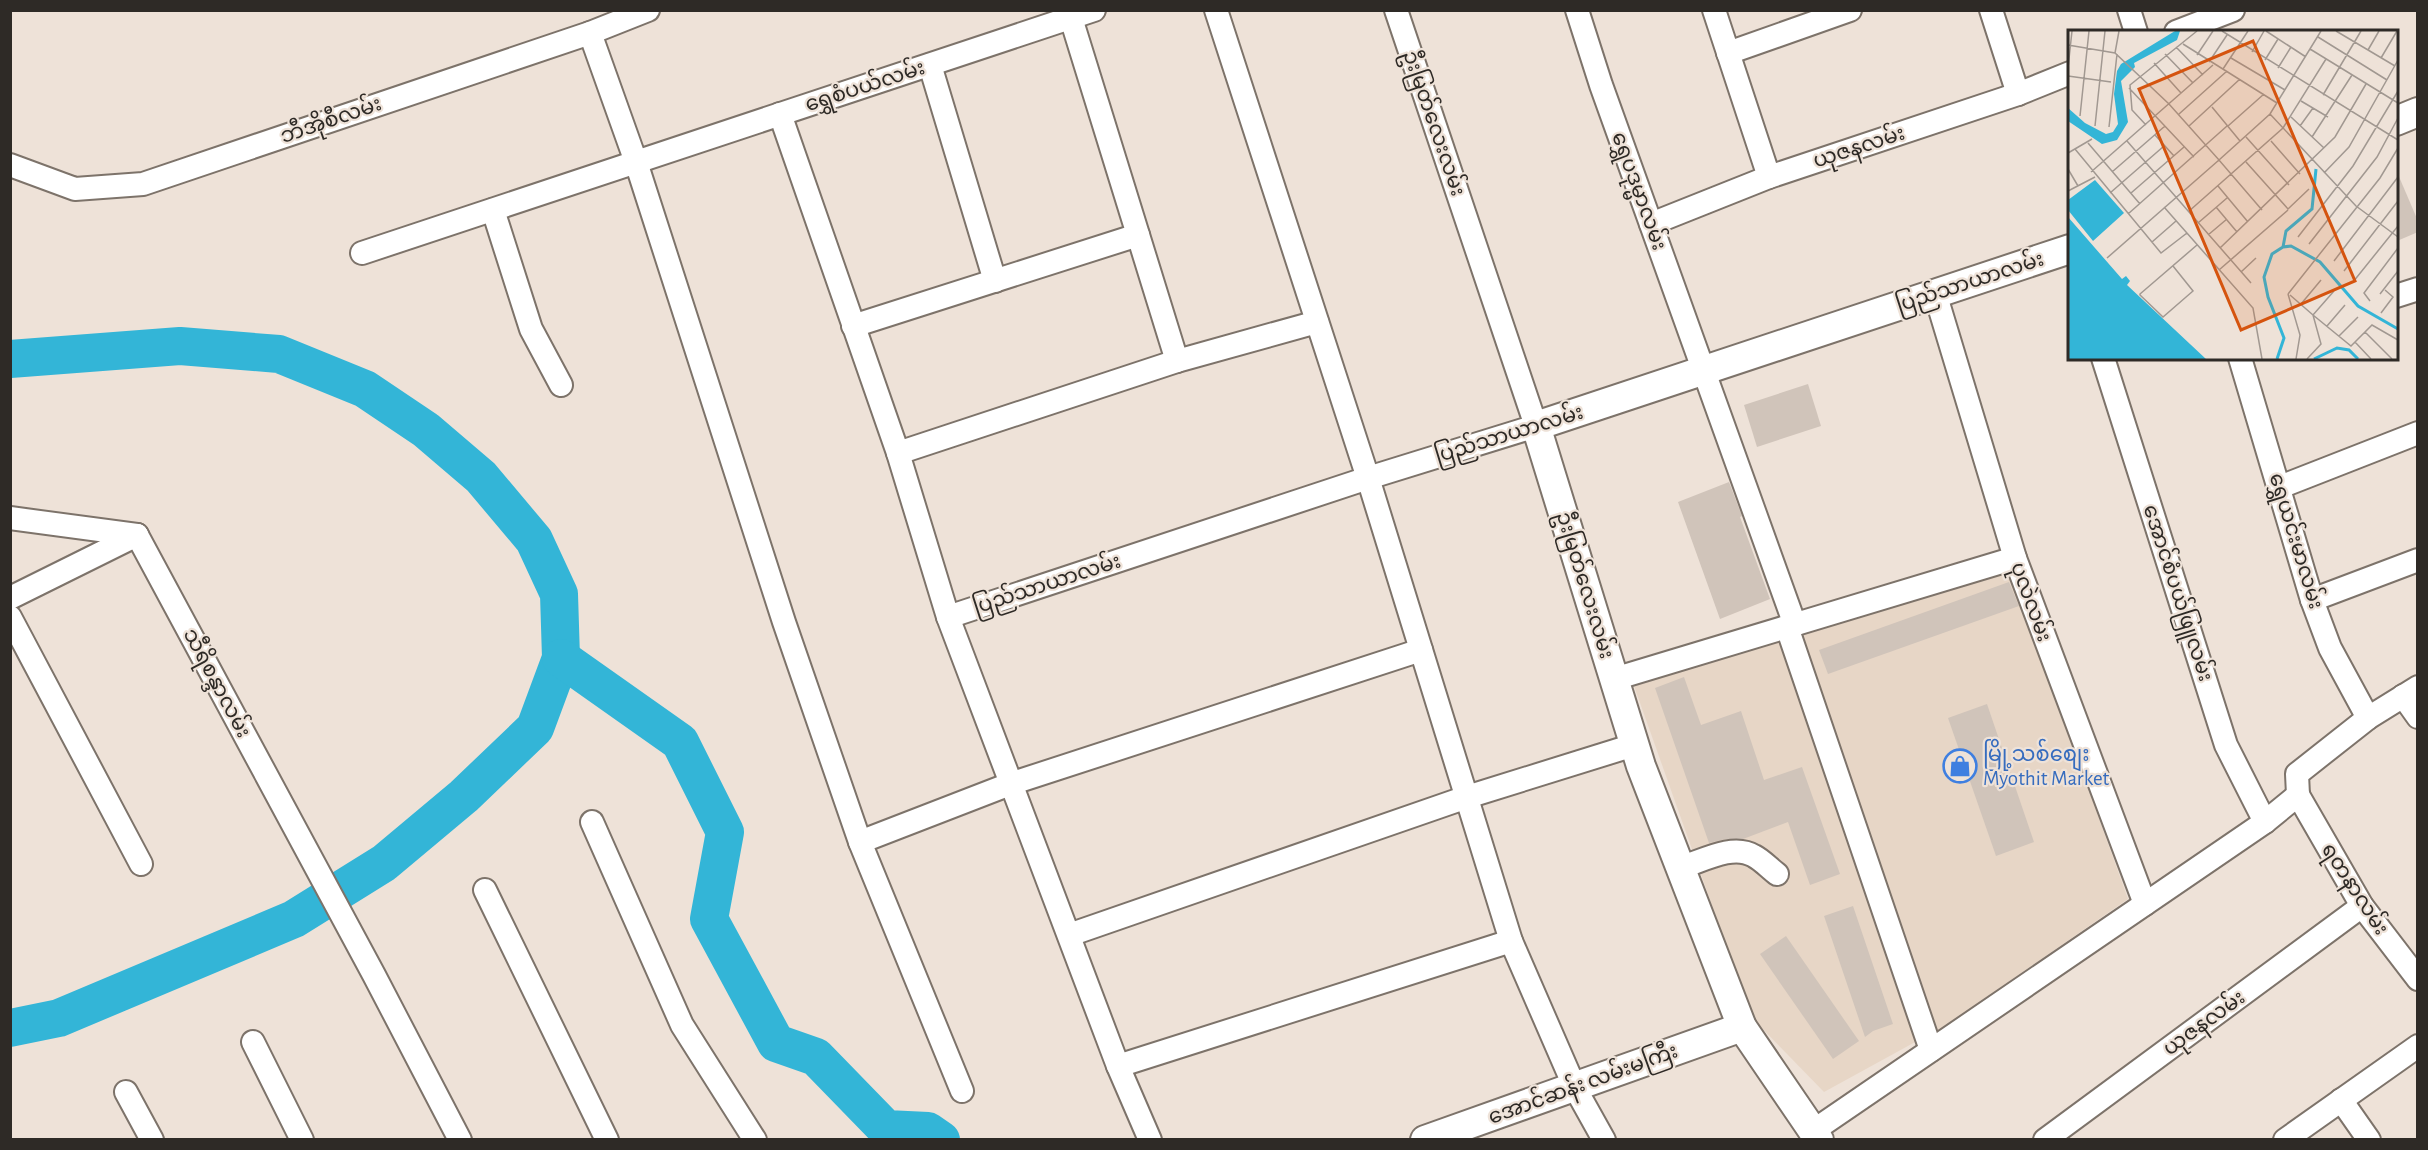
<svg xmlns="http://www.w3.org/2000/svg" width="2428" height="1150" viewBox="0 0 2428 1150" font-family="'Alegreya Sans','Noto Sans Myanmar',sans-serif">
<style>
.built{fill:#e7d6c6}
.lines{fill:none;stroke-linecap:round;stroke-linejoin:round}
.river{stroke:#33b5d7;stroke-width:38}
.building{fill:#d0c4ba}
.minor-casing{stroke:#7d736a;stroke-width:26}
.major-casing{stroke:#7d736a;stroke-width:32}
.minor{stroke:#fff;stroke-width:22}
.major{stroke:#fff;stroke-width:28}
.labels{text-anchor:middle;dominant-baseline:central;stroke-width:4.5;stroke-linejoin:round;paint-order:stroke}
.street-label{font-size:21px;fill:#2e2a26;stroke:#eee2d8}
.shop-label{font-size:21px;fill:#366cbe;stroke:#eee2d8;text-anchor:start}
.inset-river{fill:none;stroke:#33b5d7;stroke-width:3}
.inset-road{fill:none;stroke:#a19891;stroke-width:1.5}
.view{fill:#d5540f;fill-opacity:0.15;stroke:#d5540f;stroke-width:3}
.inset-edge{fill:none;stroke:#2e2a26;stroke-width:3}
</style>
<rect width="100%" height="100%" fill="#eee2d8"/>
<g class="built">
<polygon points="2010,571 2128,899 1929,1037 1795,634"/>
<polygon points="1782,640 1917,1041 1824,1092 1752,1018 1634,686"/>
</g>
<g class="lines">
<g class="river">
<polyline points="10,359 180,346 279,354 365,389 426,430 481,477 534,540 559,594 561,658 535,728 464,796 384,863 294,919 59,1018 10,1028"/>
<polyline points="561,658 680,742 725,832 709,919 776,1043 816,1057 886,1129 928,1131 941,1140"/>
</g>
</g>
<g class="building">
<polygon points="2397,172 2418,221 2418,232 2397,241"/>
<polygon points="1808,384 1821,426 1757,447 1744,405"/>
<polygon points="1729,482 1742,516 1740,517 1770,599 1720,619 1678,502"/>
<polygon points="2009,582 2019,606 1828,674 1819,650"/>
<polygon points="1684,677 1701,725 1741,711 1764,780 1802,767 1840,874 1810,885 1788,822 1743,839 1726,839 1709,843 1655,688"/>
<polygon points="1987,704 2034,842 1996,856 1948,718"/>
<polygon points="1853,906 1893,1024 1873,1031 1865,1037 1824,916"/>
<polygon points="1786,936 1859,1041 1833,1059 1760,954"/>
</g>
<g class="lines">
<defs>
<g id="minor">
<polyline points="1216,10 1368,478 1511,941 1575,1088 1604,1140"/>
<polyline points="1577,10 1601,85 1795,625"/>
<polyline points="1714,10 1769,177"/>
<polyline points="1991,10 2018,94"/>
<polyline points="2129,10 2136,32"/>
<polyline points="1071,18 1177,361"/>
<polyline points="2176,32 2233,10"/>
<polyline points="590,33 636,162 784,622 860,842"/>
<polyline points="1728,53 1850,10"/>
<polyline points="930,65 995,281"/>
<polyline points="780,114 898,453 948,617 1118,1066 1150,1140"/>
<polyline points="10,165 75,189 143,184 590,33 648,10"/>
<polyline points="493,210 531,329 561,385"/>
<polyline points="1651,224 1769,177 2018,94 2070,73"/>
<polyline points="362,253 1094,10"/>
<polyline points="1935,293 2015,558 2145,904"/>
<polyline points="2396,296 2418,289"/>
<polyline points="853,326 1138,235"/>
<polyline points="2103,358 2226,745 2265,822"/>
<polyline points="2240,358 2312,600 2330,648 2368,718"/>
<polyline points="898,453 1177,361 1317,322"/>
<polyline points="2280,487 2418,433"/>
<polyline points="10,518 137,535"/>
<polyline points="137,535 374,975 460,1140"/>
<polyline points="10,598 137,535"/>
<polyline points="2312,600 2418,560"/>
<polyline points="10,617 141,864"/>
<polyline points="948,617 1368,478 1536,426 1396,10"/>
<polyline points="1787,627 1931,1050"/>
<polyline points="1614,679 2015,558"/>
<polyline points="2403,696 2418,717"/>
<polyline points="2298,795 2362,906 2418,979"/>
<polyline points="2298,795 2297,774 2368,718 2418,687"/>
<polyline points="592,822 682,1025 755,1140"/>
<path d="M1680,868C1702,861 1733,843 1754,856C1762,860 1769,868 1777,874"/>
<polyline points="485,890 607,1140"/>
<polyline points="1069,935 1467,797 1634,745"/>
<polyline points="253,1042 302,1140"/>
<polyline points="1118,1066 1511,941"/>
<polyline points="962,1091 860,842 1010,784 1421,650"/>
<polyline points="126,1092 152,1140"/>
<polyline points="2341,1100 2369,1140"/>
<polyline points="1813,1131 2265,822 2298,795"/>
<polyline points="2045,1140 2362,906"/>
<polyline points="2285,1140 2418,1046"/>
</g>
<g id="major">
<polyline points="2396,121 2418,112"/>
<polyline points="1425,1140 1742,1027"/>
<polyline points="1819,1140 1742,1027 1641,766 1536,426 2070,249"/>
</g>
</defs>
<use href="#minor" class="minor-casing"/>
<use href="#major" class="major-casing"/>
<use href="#minor" class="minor"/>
<use href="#major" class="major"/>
</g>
<defs>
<symbol id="shop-ring" viewBox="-11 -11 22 22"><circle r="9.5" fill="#eee2d8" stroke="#3f7fe0" stroke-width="1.5"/><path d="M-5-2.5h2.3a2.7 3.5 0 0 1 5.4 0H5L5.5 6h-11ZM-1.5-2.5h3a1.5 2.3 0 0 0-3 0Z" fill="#3f7fe0"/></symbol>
</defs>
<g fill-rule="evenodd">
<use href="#shop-ring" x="1941" y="747" width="38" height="38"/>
</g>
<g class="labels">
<g class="street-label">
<text transform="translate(865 86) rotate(-18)">ရွှေစံပယ်လမ်း</text>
<text transform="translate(331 120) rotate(-19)">ဘီအိုစီလမ်း</text>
<text transform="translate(1434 123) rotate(71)">ဦးမြတ်လေးလမ်း</text>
<text transform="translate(1859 147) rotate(-18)">ယုဇနလမ်း</text>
<text transform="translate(1639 191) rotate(70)">ရွှေပဒုမ္မာလမ်း</text>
<text transform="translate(1970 282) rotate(-18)">ပြည်သာယာလမ်း</text>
<text transform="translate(1509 434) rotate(-17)">ပြည်သာယာလမ်း</text>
<text transform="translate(2296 541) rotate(73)">ရွှေယင်းမာလမ်း</text>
<text transform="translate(1047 584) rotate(-18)">ပြည်သာယာလမ်း</text>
<text transform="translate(1585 585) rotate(73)">ဦးမြတ်လေးလမ်း</text>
<text transform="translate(2178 593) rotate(72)">အောင်စံပယ်ဖြူလမ်း</text>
<text transform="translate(2031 602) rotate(70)">ပုလဲလမ်း</text>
<text transform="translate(217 683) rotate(62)">သီရိစန္ဒာလမ်း</text>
<text transform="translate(2355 889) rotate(57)">ရတနာလမ်း</text>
<text transform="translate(2204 1023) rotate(-36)">ယုဇနလမ်း</text>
<text transform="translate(1583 1084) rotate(-20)">အောင်ဆန်း လမ်းမကြီး</text>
</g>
<g class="shop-label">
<text x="1983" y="754">မြို့သစ်စျေး<tspan x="1983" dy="24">Myothit Market</tspan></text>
</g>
</g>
<g transform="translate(2068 30)">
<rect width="330" height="330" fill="#eee2d8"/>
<path d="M107,1H112L109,10L66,33L67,37L53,51L60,92L49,110L34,114L0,91V78L17,93L38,104L45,102L50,94L46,64L49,41L53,34ZM27,150L56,183L25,211L0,180V170ZM0,187L54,249L58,246L62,251L59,255L138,329H0Z" fill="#33b5d7"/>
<path class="inset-river" d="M215,217L218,201L244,179L248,139M209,329L216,308L200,267L196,247L204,224L215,217L223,216L252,232L290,276L330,299M246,329L269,318L281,320L290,329"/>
<path class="inset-road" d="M154,1L330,110M198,1L238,27M268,1L327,36M250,7L319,50M115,14L209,73M0,15L47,23L101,74L151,130L202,84L253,1M108,17L135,45M242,19L330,73M300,20L311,1M184,22L196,1M47,23L51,1M97,24L125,53M129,25L145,1M163,28L217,60M313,28L329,1M197,30L210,9M141,32L159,5M86,33L113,63M0,38L4,1M210,38L223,17M155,39L180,1M0,46L43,52M61,58L126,127M255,65L293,1M233,71L260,87M144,77L172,111M111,84L159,41M202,84L288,176L330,207M12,86L21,1M223,87L256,118M78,95L64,80L62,55L129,1M27,96L37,1M121,96L172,49M160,96L196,64M232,96L245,78M41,97L49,24M87,105L106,126M178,107L221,155M244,107L284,45M59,111L183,253M203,111L232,144M20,113L72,174M7,119L93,223L119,203M0,123L24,109M178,132L220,179L241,159M0,139L10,156M23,142L145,35M44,142L97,96M256,143L281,117L330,30M150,156L180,192M0,161L27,147M42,163L96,116M63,163L116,117M96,177L185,278L194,329M148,177L169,202M120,182L215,98L258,29M60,184L159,96M130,193L159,168M140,205L159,189M230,207L285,136L330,61M84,212L108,191M241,214L309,127L330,88M152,218L267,107L298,54M39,228L151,130L194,180M266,231L330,147M105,236L125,261L95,287L72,265V264L129,215M151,240L220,180M276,241L330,171M173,242L188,228M285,252L330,196M220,264L312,148L330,118M220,264L232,305L228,329M312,264L330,241M222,265L245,285L266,261M302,271L296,263L330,218M233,274L253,250M313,283L325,267L317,260M259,296L277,275M297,302L324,329M271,306L290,287M287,312L303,329M239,329L253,314L245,285L283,316L304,295L330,310"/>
<path class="view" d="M185,11L287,251L173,300L71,59Z"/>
<rect width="330" height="330" class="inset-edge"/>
</g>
<rect width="2428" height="1150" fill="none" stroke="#2e2a26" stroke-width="24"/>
</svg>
